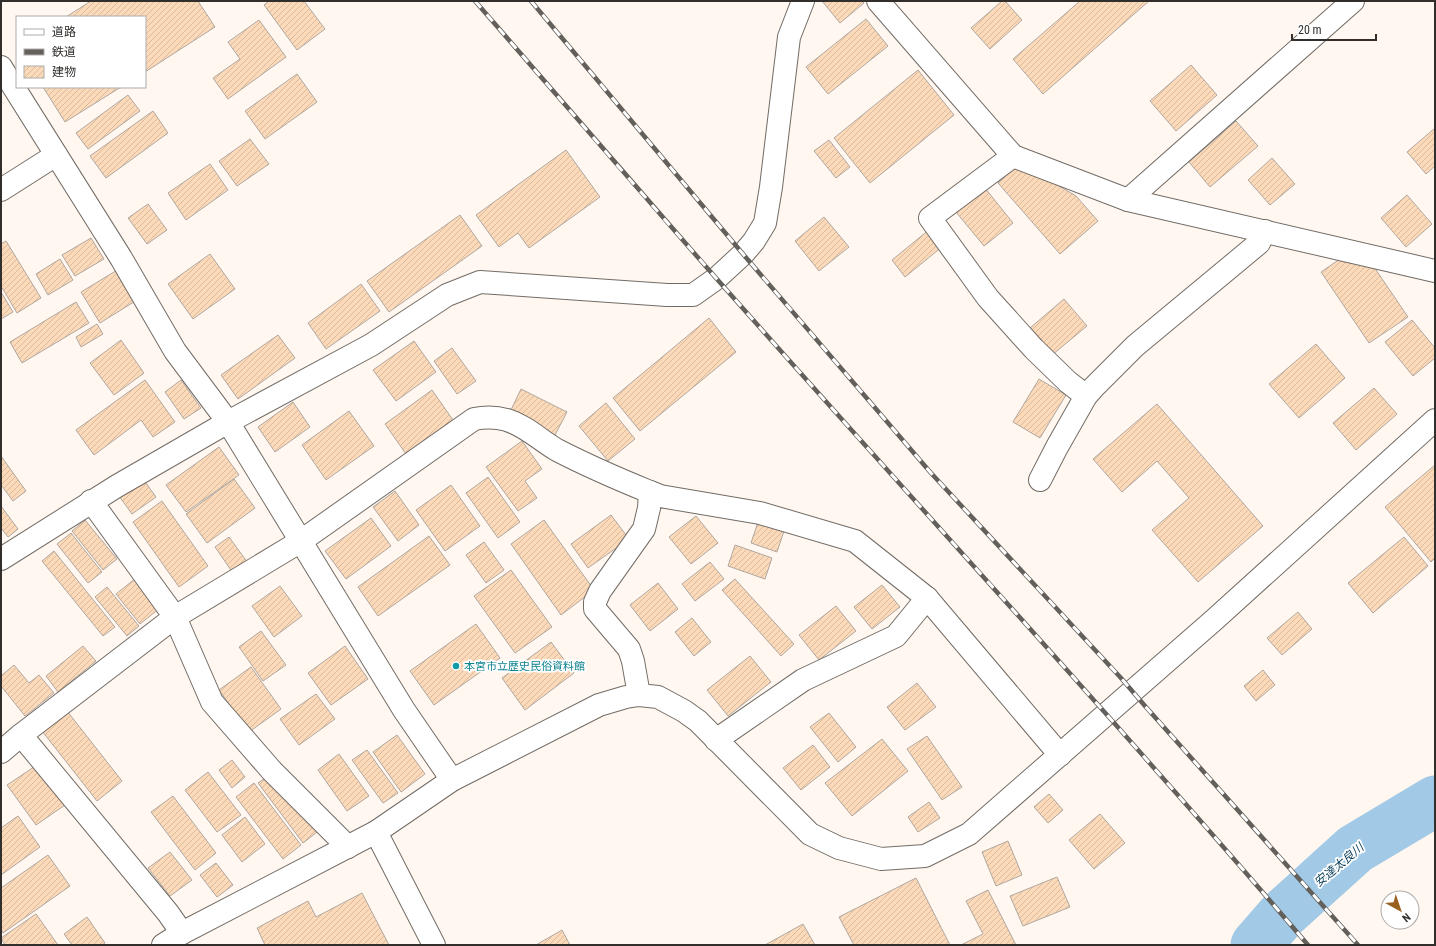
<svg xmlns="http://www.w3.org/2000/svg" width="1436" height="946" viewBox="0 0 1436 946" font-family="'Roboto Condensed','Noto Sans JP',sans-serif">
<style>
.lines{fill:none;stroke-linecap:round;stroke-linejoin:round}
.river{stroke:#a2cae6;stroke-width:51}
.building{fill:url(#building-hatch);stroke:#afa8a1}
.minor-casing{stroke:#726c66;stroke-width:24}
.minor{stroke:#fff;stroke-width:22}
.rail-casing{stroke:#635f5b;stroke-width:4.5}
.rail{stroke:#fff;stroke-width:3;stroke-dasharray:9;stroke-linecap:butt}
.culture-dot{fill:#0f9aa8;stroke:#fff;stroke-width:1.5}
.labels{text-anchor:middle;dominant-baseline:central;stroke-width:3.5;stroke-linejoin:round;paint-order:stroke}
.culture-label{font-size:11px;fill:#0d838f;stroke:#fff;text-anchor:start}
.water-label{font-size:12px;font-style:italic;fill:#073c57;stroke:#fff}
</style>
<defs>
<pattern id="building-hatch" width="6" height="6" patternUnits="userSpaceOnUse"><rect width="6" height="6" fill="#fcd9b9"/><path d="M-1 1l2-2M0 6l6-6M5 7l2-2" fill="none" stroke="#d8bb9f"/></pattern>
</defs>
<rect width="100%" height="100%" fill="#fff7f0"/>
<g class="lines">
<polyline class="river" points="1256,945 1283,914 1355,849 1435,801"/>
</g>
<g class="building">
<polygon points="91,1 198,1 215,27 145,72 145,17 66,17"/>
<polygon points="269,1 304,1 325,29 297,50 264,5"/>
<polygon points="822,1 862,1 864,3 840,23"/>
<polygon points="1002,1 1005,1 1022,20 990,49 971,28"/>
<polygon points="1080,1 1149,1 1043,94 1013,59"/>
<polygon points="866,19 888,46 828,94 806,67"/>
<polygon points="259,20 286,57 228,99 213,78 240,59 228,42"/>
<polygon points="1191,65 1217,95 1176,131 1150,101"/>
<polygon points="918,70 954,115 870,183 834,138"/>
<polygon points="297,74 317,102 265,139 245,111"/>
<polygon points="43,87 121,87 65,122"/>
<polygon points="128,95 140,111 88,149 76,133"/>
<polygon points="153,111 168,133 106,178 90,156"/>
<polygon points="1236,121 1258,146 1210,187 1189,162"/>
<polygon points="1435,128 1435,166 1426,174 1407,152"/>
<polygon points="250,139 269,164 237,186 219,161"/>
<polygon points="829,140 850,167 836,178 814,151"/>
<polygon points="566,150 600,197 529,248 518,233 499,247 476,215"/>
<polygon points="1272,158 1295,184 1270,205 1248,180"/>
<polygon points="1020,163 1076,196 1098,221 1060,254 998,183"/>
<polygon points="210,164 228,190 186,220 168,193"/>
<polygon points="985,188 1013,223 984,246 956,212"/>
<polygon points="1407,195 1432,224 1406,247 1381,218"/>
<polygon points="148,204 167,230 147,244 128,218"/>
<polygon points="460,215 482,246 389,312 367,281"/>
<polygon points="824,217 849,247 819,271 795,241"/>
<polygon points="930,229 943,246 905,277 892,260"/>
<polygon points="91,238 104,259 75,276 62,255"/>
<polygon points="6,241 41,298 17,313 1,286 1,244"/>
<polygon points="210,254 235,289 193,319 168,284"/>
<polygon points="60,259 73,280 48,295 36,274"/>
<polygon points="1340,259 1372,264 1408,317 1369,343 1321,272"/>
<polygon points="119,269 137,300 100,323 81,292"/>
<polygon points="361,284 380,311 326,349 308,323"/>
<polygon points="1,292 13,312 1,319"/>
<polygon points="1064,299 1087,326 1052,355 1030,328"/>
<polygon points="76,302 89,323 22,363 10,342"/>
<polygon points="709,318 736,352 640,431 613,398"/>
<polygon points="1412,320 1435,348 1435,358 1413,376 1385,342"/>
<polygon points="97,324 103,334 81,347 76,337"/>
<polygon points="278,335 295,358 238,399 221,375"/>
<polygon points="121,340 144,373 114,395 90,363"/>
<polygon points="414,341 436,372 396,401 373,370"/>
<polygon points="1316,344 1345,378 1299,418 1269,384"/>
<polygon points="452,348 476,381 457,394 434,361"/>
<polygon points="1039,379 1066,395 1040,438 1013,422"/>
<polygon points="145,380 175,422 153,437 141,420 94,455 76,430"/>
<polygon points="181,380 201,408 184,419 165,392"/>
<polygon points="1374,388 1397,414 1356,450 1333,423"/>
<polygon points="521,389 567,412 555,435 510,412"/>
<polygon points="432,390 453,420 406,454 385,424"/>
<polygon points="293,402 310,427 275,452 258,427"/>
<polygon points="606,403 635,439 608,461 579,426"/>
<polygon points="1157,404 1263,526 1198,582 1152,530 1189,498 1157,461 1122,492 1093,459"/>
<polygon points="349,411 374,446 326,480 302,445"/>
<polygon points="522,441 542,469 525,481 537,498 518,511 486,467"/>
<polygon points="219,447 239,475 186,512 166,485"/>
<polygon points="1,456 26,491 13,501 1,485"/>
<polygon points="1435,465 1435,558 1431,562 1385,507"/>
<polygon points="488,477 520,522 498,538 466,493"/>
<polygon points="143,479 156,497 132,514 119,496"/>
<polygon points="234,479 255,508 207,543 186,514"/>
<polygon points="451,485 480,526 445,551 416,510"/>
<polygon points="395,491 419,525 398,541 373,507"/>
<polygon points="162,501 208,566 179,587 133,522"/>
<polygon points="1,506 18,529 8,537 1,528"/>
<polygon points="611,515 629,539 588,568 571,544"/>
<polygon points="696,516 718,543 691,564 669,537"/>
<polygon points="371,518 391,546 346,579 325,551"/>
<polygon points="85,520 117,559 103,570 72,531"/>
<polygon points="544,520 594,590 561,615 511,544"/>
<polygon points="758,522 784,531 777,552 751,543"/>
<polygon points="71,533 102,572 88,583 57,544"/>
<polygon points="429,536 450,565 378,616 358,587"/>
<polygon points="229,537 248,563 233,573 215,547"/>
<polygon points="1404,537 1428,566 1373,613 1348,583"/>
<polygon points="484,542 504,570 486,583 466,555"/>
<polygon points="735,545 772,558 765,579 728,566"/>
<polygon points="54,551 115,627 103,636 42,561"/>
<polygon points="710,562 724,579 695,601 682,584"/>
<polygon points="511,570 552,627 515,653 474,596"/>
<polygon points="136,578 160,608 140,624 116,594"/>
<polygon points="735,579 794,644 781,656 722,590"/>
<polygon points="658,583 678,609 650,631 630,605"/>
<polygon points="882,585 900,607 872,629 854,607"/>
<polygon points="280,586 302,616 274,637 252,606"/>
<polygon points="107,587 139,626 127,636 95,597"/>
<polygon points="836,606 856,631 819,660 799,635"/>
<polygon points="1298,612 1312,629 1282,655 1267,638"/>
<polygon points="692,618 711,642 694,656 675,632"/>
<polygon points="476,624 500,658 434,705 410,671"/>
<polygon points="261,631 286,665 263,681 239,647"/>
<polygon points="551,642 574,673 525,710 502,678"/>
<polygon points="83,646 96,661 58,692 46,676"/>
<polygon points="345,646 368,679 331,705 308,673"/>
<polygon points="750,656 771,682 728,716 707,690"/>
<polygon points="14,665 29,683 39,675 54,693 25,716 1,686 1,676"/>
<polygon points="251,667 281,709 249,732 219,690"/>
<polygon points="1263,670 1275,685 1256,701 1244,686"/>
<polygon points="917,683 936,707 905,730 887,707"/>
<polygon points="316,694 335,719 299,745 280,719"/>
<polygon points="67,711 122,781 97,801 42,731"/>
<polygon points="829,713 856,747 838,762 810,727"/>
<polygon points="397,735 425,774 401,792 373,752"/>
<polygon points="927,736 962,787 942,800 907,749"/>
<polygon points="882,739 908,771 852,816 825,783"/>
<polygon points="813,745 830,767 801,790 783,768"/>
<polygon points="367,750 398,793 383,803 352,760"/>
<polygon points="339,754 369,796 347,811 318,770"/>
<polygon points="232,760 245,777 232,788 219,770"/>
<polygon points="40,763 68,803 36,825 7,785"/>
<polygon points="208,772 241,815 217,832 185,790"/>
<polygon points="268,776 321,829 303,843 258,783"/>
<polygon points="254,783 301,845 283,859 236,797"/>
<polygon points="1049,794 1063,810 1048,823 1034,807"/>
<polygon points="173,796 216,853 195,870 151,812"/>
<polygon points="929,802 940,818 918,832 908,817"/>
<polygon points="1100,814 1125,843 1094,869 1069,840"/>
<polygon points="18,816 40,847 1,875 1,828"/>
<polygon points="245,817 265,844 242,862 222,835"/>
<polygon points="1008,841 1022,875 996,886 982,852"/>
<polygon points="170,852 192,880 170,896 148,868"/>
<polygon points="48,855 70,886 3,933 1,929 1,888"/>
<polygon points="216,863 233,885 217,897 200,875"/>
<polygon points="1057,877 1070,907 1023,926 1010,896"/>
<polygon points="916,878 950,945 854,945 839,917"/>
<polygon points="988,890 1016,945 961,945 983,934 966,901"/>
<polygon points="362,893 389,945 265,945 257,928 308,901 316,917"/>
<polygon points="36,914 58,945 5,945 1,938"/>
<polygon points="87,917 105,943 102,945 72,945 64,934"/>
<polygon points="803,924 815,945 765,945"/>
<polygon points="562,930 570,945 536,945"/>
</g>
<g class="lines">
<defs>
<g id="minor">
<polyline points="878,1 1013,156 1128,200 1435,271"/>
<polyline points="1,67 121,258 175,351 228,422 404,710 452,780"/>
<polyline points="1013,156 930,218 988,298 1034,349 1068,382 1086,396"/>
<polyline points="1,190 56,155"/>
<polyline points="1128,200 1353,1"/>
<polyline points="1040,480 1057,447 1086,396 1094,387 1135,346 1259,243 1265,231"/>
<polyline points="91,501 175,617 212,702 272,771 348,847"/>
<polyline points="1,559 117,486 228,422 371,345 447,295 480,282 667,295 693,295 717,278 743,254 754,241 765,223 771,187 789,37 803,1"/>
<polyline points="639,695 633,661 629,649 595,609 595,602 600,591 644,529 649,508 650,492 660,496 760,513 855,541 927,598 1060,755"/>
<path d="M21,735L175,617L301,541L474,419C485,417 496,417 507,420C526,426 540,440 557,450C588,466 618,479 650,492"/>
<polyline points="716,740 803,680 896,636 927,598"/>
<polyline points="1,752 21,735 168,913 182,933"/>
<polyline points="376,832 434,945"/>
<polyline points="163,945 182,933 376,832 452,780 599,705 626,697 639,695 658,697 684,711 698,721 810,834 839,848 881,859 925,856 969,834 1214,620 1435,420"/>
</g>
</defs>
<use href="#minor" class="minor-casing"/>
<use href="#minor" class="minor"/>
<defs>
<g id="rail">
<path d="M475,1C555,93 635,186 716,278C913,501 1115,719 1308,945"/>
<polyline points="531,1 743,254 931,473 1121,678 1145,706 1358,945"/>
</g>
</defs>
<use href="#rail" class="rail-casing"/>
<use href="#rail" class="rail"/>
</g>
<circle class="culture-dot" cx="456" cy="666" r="4"/>
<g class="labels">
<g class="culture-label">
<text x="464" y="666">本宮市立歴史民俗資料館</text>
</g>
<g class="water-label">
<text transform="translate(1339 865) rotate(-40)">安達太良川</text>
</g>
</g>
<rect width="1436" height="946" fill="none" stroke="#312e2b" stroke-width="4"/>
<rect x="16" y="16" width="130" height="72" fill="#ffffff" stroke="#adabaa"/>
<rect x="24" y="29" width="20" height="6" fill="#ffffff" stroke="#adabaa"/>
<text x="52" y="36" font-size="12" fill="#312e2b">道路</text>
<rect x="24" y="49" width="20" height="6" fill="#635f5b" stroke="#adabaa"/>
<text x="52" y="56" font-size="12" fill="#312e2b">鉄道</text>
<rect x="24" y="66" width="20" height="12" fill="url(#building-hatch)" stroke="#adabaa"/>
<text x="52" y="76" font-size="12" fill="#312e2b">建物</text>
<g transform="translate(1400 910) rotate(140)"><circle r="19" fill="#ffffff" stroke="#adabaa"/>
<path d="M0-3L7 15L0 10L-7 15Z" fill="#9a601f"/>
<text y="-6" font-size="11" font-weight="bold" text-anchor="middle" fill="#312e2b">N</text>
</g>
<path d="M1292 34v6h84v-6" fill="none" stroke="#312e2b" stroke-width="2"/>
<text x="1298" y="34" font-size="12" fill="#312e2b" stroke="#ffffff" stroke-width="3" paint-order="stroke">20 m</text>
</svg>
